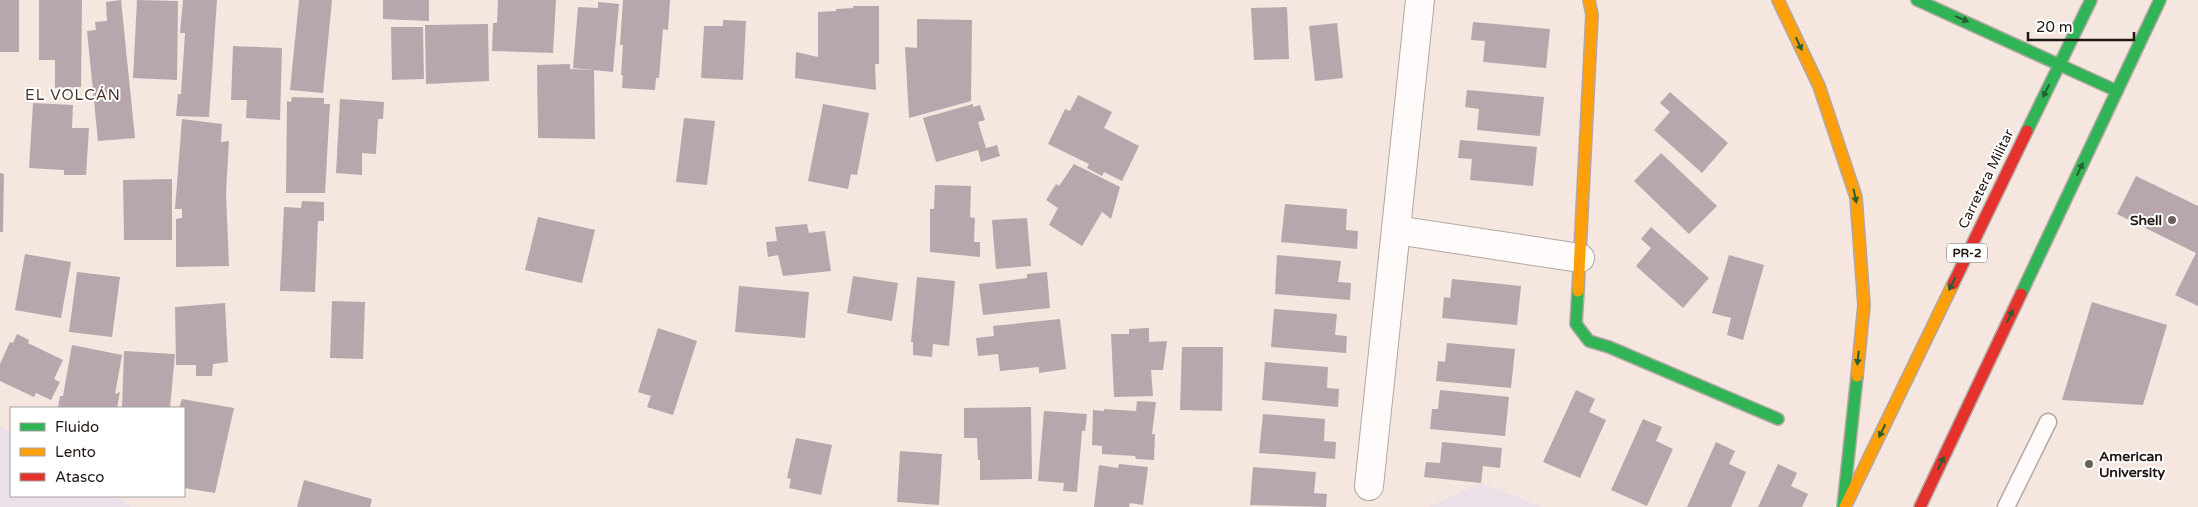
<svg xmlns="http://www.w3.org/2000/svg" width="2198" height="507" viewBox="0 0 2198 507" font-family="'Varela Round',sans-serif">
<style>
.commercial{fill:#ebe0e8}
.building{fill:#b7a7ad}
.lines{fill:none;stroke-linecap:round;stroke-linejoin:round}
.lane-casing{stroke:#b2a7a2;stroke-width:19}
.street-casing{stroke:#b2a7a2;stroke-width:30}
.fast-casing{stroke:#b2a7a2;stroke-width:14}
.slow-casing{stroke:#b2a7a2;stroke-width:14}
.jam-casing{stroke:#b2a7a2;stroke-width:14}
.lane{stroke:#fefbfa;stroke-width:16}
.street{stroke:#fefbfa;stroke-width:28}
.fast{stroke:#30b455;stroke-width:11}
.slow{stroke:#ff9f0a;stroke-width:11}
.jam{stroke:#e5322d;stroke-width:11}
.oneway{fill:#285e31}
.poi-dot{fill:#6b5f5a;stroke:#fff;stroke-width:2}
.labels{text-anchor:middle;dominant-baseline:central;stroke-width:4;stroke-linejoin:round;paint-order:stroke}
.shield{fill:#fff;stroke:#645d5a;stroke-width:1}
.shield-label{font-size:12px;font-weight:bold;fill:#211713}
.street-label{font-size:14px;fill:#211713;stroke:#fff}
.poi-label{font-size:14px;font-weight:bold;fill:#211713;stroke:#fff;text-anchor:end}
.neighbourhood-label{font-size:15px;letter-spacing:1px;fill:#473228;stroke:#fff}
</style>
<rect width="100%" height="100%" fill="#f5e6df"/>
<g class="commercial">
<polygon points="0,426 11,433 11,496 114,496 132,507 0,507"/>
<polygon points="1481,483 1542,507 1428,507"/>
</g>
<g class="building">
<rect x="0" y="0" width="19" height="52"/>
<polygon points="39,0 82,0 81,87 55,88 55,60 39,60"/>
<polygon points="121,0 135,138 98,141 87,31 96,30 95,22 107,21 106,2"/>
<polygon points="137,0 178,1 177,80 133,78"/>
<polygon points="183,0 217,0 209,117 176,116 178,94 181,94 185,33 180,33"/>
<polygon points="299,0 332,0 323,93 290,90"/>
<polygon points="383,0 429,0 429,21 383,19"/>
<polygon points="498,0 556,0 553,53 492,51 493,23 497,23"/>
<polygon points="623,0 670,0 668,30 663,29 659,78 656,78 655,90 622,88 623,75 621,75 623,45 620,45"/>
<polygon points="598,2 619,4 613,72 573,68 578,7 598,8"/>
<polygon points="853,6 879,6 879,64 875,64 876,90 795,78 796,52 818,57 818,12 836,11 836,9 853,8"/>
<polygon points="1287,7 1289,59 1254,60 1251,8"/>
<polygon points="917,19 972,20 971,101 909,118 905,47 917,48"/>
<polygon points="723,20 746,21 743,80 701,78 704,26 723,26"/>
<polygon points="1473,22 1550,29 1546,68 1483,62 1485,41 1471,40"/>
<polygon points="1337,23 1343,78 1315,81 1309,26"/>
<polygon points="488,24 489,81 426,84 425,25"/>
<polygon points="391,27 423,27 424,79 392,80"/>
<polygon points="233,46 282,48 280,120 246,118 247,100 231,100"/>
<polygon points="570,64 570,69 594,70 595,139 538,138 537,65"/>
<polygon points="1467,90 1544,97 1540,136 1477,130 1479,109 1465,107"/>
<polygon points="1670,92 1728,143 1702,173 1654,130 1670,112 1660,103"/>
<polygon points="1078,95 1112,112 1104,128 1139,146 1122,181 1104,172 1102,176 1087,168 1089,164 1048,144 1065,109 1070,111"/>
<polygon points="292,97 324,98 324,104 330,104 325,193 286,193 287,101 291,102"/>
<polygon points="340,99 384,102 383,119 378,119 376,154 362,153 362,175 336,173"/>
<polygon points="33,103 73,105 72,128 89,128 86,175 64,175 64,170 29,168"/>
<polygon points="823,104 869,113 857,175 851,174 848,189 808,181"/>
<polygon points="973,104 973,107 980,105 985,120 978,122 986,148 997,145 1000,156 981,162 978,150 936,162 923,118"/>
<polygon points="684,118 715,121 707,185 676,182"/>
<polygon points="182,119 222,124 221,142 229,141 226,193 229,266 176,267 176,219 182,218 182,209 175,209"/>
<polygon points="1460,140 1537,147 1533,186 1470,180 1472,159 1458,158"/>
<polygon points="1661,153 1717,206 1689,234 1634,181"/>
<polygon points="1074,164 1120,187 1111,219 1102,212 1082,246 1049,225 1058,208 1046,200 1056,184 1059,186"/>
<polygon points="0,173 4,174 3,232 0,232"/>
<polygon points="2136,176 2198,206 2198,306 2175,295 2196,253 2117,214"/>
<polygon points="172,179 172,240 124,240 123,180"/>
<polygon points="935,185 971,186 970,217 975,218 974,242 980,242 980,257 930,252 930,209 934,209"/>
<polygon points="302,201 324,202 324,221 318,221 315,292 280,291 284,207 301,208"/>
<polygon points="1285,204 1347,209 1346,230 1358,231 1357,249 1281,242"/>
<polygon points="538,217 595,230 582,283 525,270"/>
<polygon points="1027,218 1031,266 996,269 992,220"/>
<polygon points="807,224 809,233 825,231 831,271 783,276 778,255 768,257 766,242 777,241 775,227"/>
<polygon points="1651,227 1709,278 1683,308 1636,266 1651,248 1641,239"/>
<polygon points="25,254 71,262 61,318 15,310"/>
<polygon points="1277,255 1341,261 1338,282 1351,283 1350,300 1275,294"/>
<polygon points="1729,255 1764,265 1743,340 1727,335 1731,318 1712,313"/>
<polygon points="77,272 120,277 112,337 69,332"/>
<polygon points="1047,272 1050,308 983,315 979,284 1027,278 1027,274"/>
<polygon points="853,276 898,283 892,321 847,313"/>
<polygon points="917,277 955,281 949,346 933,344 932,357 913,355 913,342 911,342"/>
<polygon points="1452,279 1521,286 1517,325 1442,318 1444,297 1450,298"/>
<polygon points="739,286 809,292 805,338 735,332"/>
<polygon points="332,301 365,302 363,359 330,358"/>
<polygon points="2092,302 2167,325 2143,405 2062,400"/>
<polygon points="225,303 228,362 213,364 212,376 196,376 196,365 176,365 175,307"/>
<polygon points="1274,309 1337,314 1335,335 1347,336 1346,353 1271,347"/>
<polygon points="1060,319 1066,369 1039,373 1039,367 1000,371 998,354 978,356 976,338 994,336 993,326"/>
<polygon points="658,328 697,341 673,415 647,407 651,396 638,392"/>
<polygon points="1149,328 1149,342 1167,341 1163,370 1151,370 1153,396 1114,397 1111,334 1129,334 1129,329"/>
<polygon points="17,334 29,340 28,343 63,360 54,379 60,382 51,400 36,393 34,397 0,381 0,364 10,342 13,343"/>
<polygon points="1447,343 1515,349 1511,388 1436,381 1438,361 1445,362"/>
<polygon points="72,345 122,355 115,394 120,392 117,408 58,408 60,396 63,396"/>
<polygon points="1182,347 1223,347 1222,411 1180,410"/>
<polygon points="124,351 175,354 170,408 122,407"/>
<polygon points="1265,362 1328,367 1327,388 1339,389 1338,407 1262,400"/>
<polygon points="1440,390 1509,397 1505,436 1430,429 1432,409 1438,409"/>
<polygon points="1576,390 1595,399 1589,412 1606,420 1580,478 1543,462"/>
<polygon points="182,399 234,408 215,493 184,488 184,408 179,408"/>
<polygon points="1137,401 1156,402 1152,434 1155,434 1154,460 1136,459 1135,456 1102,454 1102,446 1092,445 1093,410 1104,411 1104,409 1136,411"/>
<polygon points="1031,407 1032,479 980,480 980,460 978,460 977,438 964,438 964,408"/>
<polygon points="1044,411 1087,414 1085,431 1082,431 1077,492 1063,491 1064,483 1038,481"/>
<polygon points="1263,414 1325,419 1324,441 1336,442 1335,459 1259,453"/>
<polygon points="1643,419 1662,427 1656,441 1673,449 1647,506 1611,490"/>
<polygon points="796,438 832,445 821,495 789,488 791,479 787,478"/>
<polygon points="1442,442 1502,448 1500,468 1483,466 1481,483 1424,477 1426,462 1440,463"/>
<polygon points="1716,442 1735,451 1729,464 1746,472 1731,507 1687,507"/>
<polygon points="900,451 942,454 939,505 897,502"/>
<polygon points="1119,464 1148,467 1143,505 1130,503 1129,507 1094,507 1099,465 1118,468"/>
<polygon points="1778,464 1797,473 1791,486 1808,494 1802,507 1758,507"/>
<polygon points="1253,467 1316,472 1314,493 1327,494 1326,507 1250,505"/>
<polygon points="304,480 372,499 370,507 297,507"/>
</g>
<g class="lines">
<defs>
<polyline id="lane" points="2006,507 2048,422"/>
<g id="street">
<polyline points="1396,230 1580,258"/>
<polyline points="1369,486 1420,0"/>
</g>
<g id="fast">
<polyline points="1917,0 2117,91"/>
<polyline points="2027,131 2091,0"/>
<polyline points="1578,291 1576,324 1589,341 1609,347 1778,419"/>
<polyline points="2021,294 2160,0"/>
<polyline points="1843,507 1857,376"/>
</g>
<g id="slow">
<polyline points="1778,0 1819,86 1856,197 1864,305 1857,376"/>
<polyline points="1578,291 1592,15 1589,0"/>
<polyline points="1845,507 1953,284"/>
</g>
<g id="jam">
<polyline points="1953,284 2027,131"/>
<polyline points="1920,507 2021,294"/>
</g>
</defs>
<use href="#lane" class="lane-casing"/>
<use href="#street" class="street-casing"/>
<use href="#fast" class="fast-casing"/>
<use href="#slow" class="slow-casing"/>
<use href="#jam" class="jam-casing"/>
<use href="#lane" class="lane"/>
<use href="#street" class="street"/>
<use href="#fast" class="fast"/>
<use href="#slow" class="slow"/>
<use href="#jam" class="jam"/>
</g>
<defs><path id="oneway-solid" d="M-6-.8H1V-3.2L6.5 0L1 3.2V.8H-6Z" transform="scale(1.25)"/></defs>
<g class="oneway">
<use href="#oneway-solid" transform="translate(1962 19) rotate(23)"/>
<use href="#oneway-solid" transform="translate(1799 44) rotate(65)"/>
<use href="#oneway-solid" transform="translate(2046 91) rotate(116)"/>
<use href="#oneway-solid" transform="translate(2080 169) rotate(-65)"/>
<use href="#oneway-solid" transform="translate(1855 196) rotate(78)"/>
<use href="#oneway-solid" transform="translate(1952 284) rotate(116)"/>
<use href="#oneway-solid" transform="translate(2010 316) rotate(-65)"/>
<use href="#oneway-solid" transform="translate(1858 358) rotate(96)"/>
<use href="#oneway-solid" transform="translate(1882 431) rotate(116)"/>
<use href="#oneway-solid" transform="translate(1941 463) rotate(-65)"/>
</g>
<g class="poi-dot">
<circle cx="2172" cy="220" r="5"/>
<circle cx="2089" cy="464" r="5"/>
</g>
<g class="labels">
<rect class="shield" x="1947" y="243.5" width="40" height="19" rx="4"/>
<g class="shield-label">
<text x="1967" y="253">PR-2</text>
</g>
<g class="street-label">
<text transform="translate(1986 179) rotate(-64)">Carretera Militar</text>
</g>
<g class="poi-label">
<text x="2162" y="220">Shell</text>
<text x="2099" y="456" text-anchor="start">American<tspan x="2099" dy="16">University</tspan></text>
</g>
<g class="neighbourhood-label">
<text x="73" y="95">EL VOLCÁN</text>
</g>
</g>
<rect x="10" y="407" width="175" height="90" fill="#ffffff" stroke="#a6a2a1"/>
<rect x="20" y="423" width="25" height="8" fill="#30b455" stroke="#a6a2a1"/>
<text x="55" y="432" font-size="15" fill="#211713">Fluido</text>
<rect x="20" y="448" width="25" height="8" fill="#ff9f0a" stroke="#a6a2a1"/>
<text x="55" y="457" font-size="15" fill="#211713">Lento</text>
<rect x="20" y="473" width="25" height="8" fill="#e5322d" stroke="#a6a2a1"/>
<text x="55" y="482" font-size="15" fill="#211713">Atasco</text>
<path d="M2028 32v8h106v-8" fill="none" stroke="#211713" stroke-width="2.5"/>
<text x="2036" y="32" font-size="15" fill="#211713" stroke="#ffffff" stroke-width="4" paint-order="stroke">20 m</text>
</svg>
